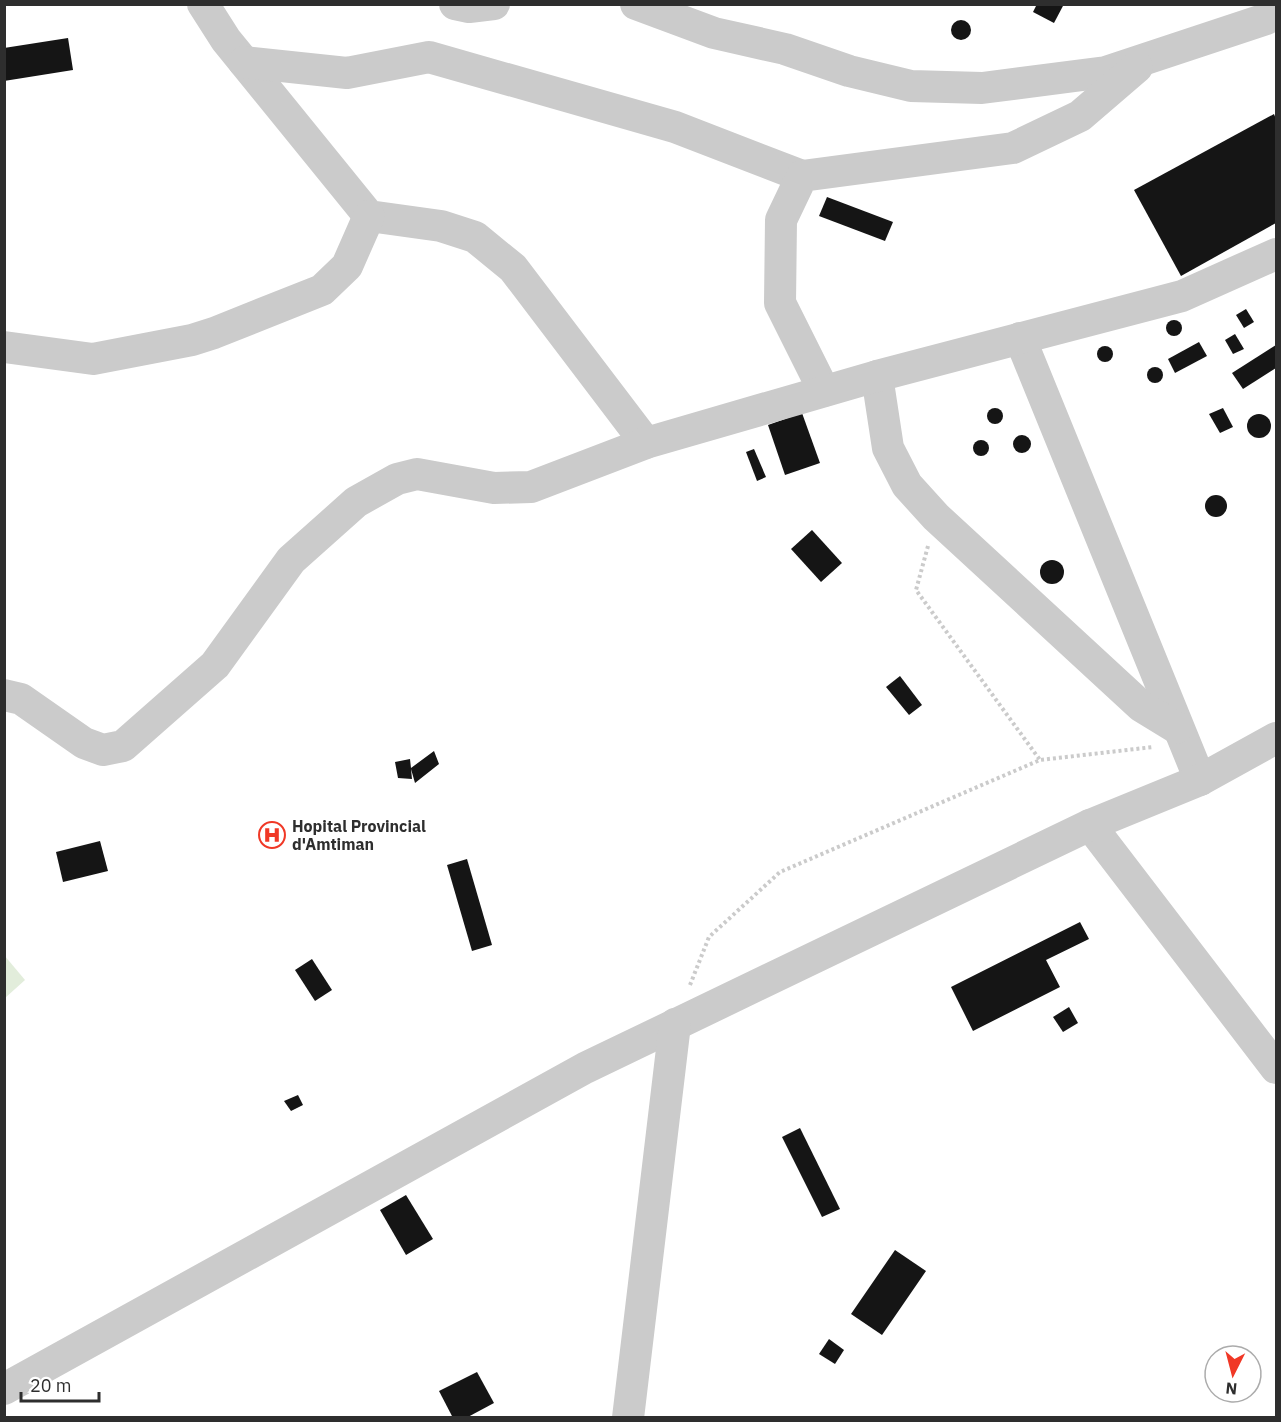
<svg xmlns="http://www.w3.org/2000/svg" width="1281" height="1422" viewBox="0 0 1281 1422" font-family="'IBM Plex Sans',sans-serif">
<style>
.green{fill:#e2eddb}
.building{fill:#151515}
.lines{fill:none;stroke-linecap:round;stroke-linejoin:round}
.path{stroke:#cbcbcb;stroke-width:4;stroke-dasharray:3 3;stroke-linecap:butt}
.street{stroke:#cbcbcb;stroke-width:32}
.labels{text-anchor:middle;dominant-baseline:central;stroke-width:6;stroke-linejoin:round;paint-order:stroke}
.poi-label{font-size:16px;font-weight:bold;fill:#2e2e2e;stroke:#fff;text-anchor:start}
</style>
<rect width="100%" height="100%" fill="#fff"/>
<polygon class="green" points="4,955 25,980 5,998 4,998"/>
<g class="building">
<polygon points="1037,4 1064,4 1054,23 1033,12"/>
<circle cx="961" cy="30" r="10"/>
<polygon points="68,38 73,70 4,81 4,48"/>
<polygon points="1274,114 1276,119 1276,223 1181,276 1134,190"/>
<polygon points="827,197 893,222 885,241 819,216"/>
<polygon points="1246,309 1254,322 1244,328 1236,315"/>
<circle cx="1174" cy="328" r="8"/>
<polygon points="1235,334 1244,349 1233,354 1225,340"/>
<polygon points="1199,342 1207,356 1175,373 1168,359"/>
<polygon points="1276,345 1276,368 1243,389 1232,373"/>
<circle cx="1105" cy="354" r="8"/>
<circle cx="1155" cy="375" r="8"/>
<circle cx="995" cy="416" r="8"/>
<polygon points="1223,408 1233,427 1220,433 1209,414"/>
<polygon points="802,413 820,463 785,475 768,425"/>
<circle cx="1259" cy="426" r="12"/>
<circle cx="1022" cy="444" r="9"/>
<circle cx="981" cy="448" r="8"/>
<polygon points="754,449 766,477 757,481 746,452"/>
<circle cx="1216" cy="506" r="11"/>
<polygon points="812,530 842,563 821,582 791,549"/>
<circle cx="1052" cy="572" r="12"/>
<polygon points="900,676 922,705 909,715 886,687"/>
<polygon points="434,751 439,764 415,783 411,769 412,779 398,778 395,762 410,759 411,768"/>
<polygon points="100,841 108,871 63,882 56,852"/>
<polygon points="467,859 492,945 472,951 447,865"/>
<polygon points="1080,922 1089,939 1046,960 1060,987 973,1031 951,987"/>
<polygon points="312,959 332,990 315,1001 295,970"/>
<polygon points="1069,1007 1078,1023 1063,1032 1053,1017"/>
<polygon points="298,1095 303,1105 291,1111 284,1101"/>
<polygon points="800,1128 840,1209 822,1217 782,1137"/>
<polygon points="406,1195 433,1239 406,1255 380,1210"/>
<polygon points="895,1250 926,1271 882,1335 851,1314"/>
<polygon points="829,1339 844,1350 835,1364 819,1354"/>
<polygon points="477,1372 494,1403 466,1418 453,1418 439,1391"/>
</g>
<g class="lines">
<g class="path">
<polyline points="928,546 916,590 1040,760"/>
<polyline points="690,985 709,937 780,872 1040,760 1153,747"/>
</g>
<g class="street">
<polyline points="203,4 226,40 369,216 441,226 475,237 513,268 646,443"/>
<polyline points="455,4 469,7 494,4"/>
<polyline points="636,4 714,33 785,49 849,71 911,86 982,88 1106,72 1266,19"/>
<polyline points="244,62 347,73 429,57 675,127 802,176"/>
<polyline points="1020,338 1200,780"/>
<polyline points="4,347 93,359 192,340 214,333 322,290 347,266 369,216"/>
<polyline points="877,376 888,448 907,485 936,517 1141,706 1177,728"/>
<polyline points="824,391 780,303 781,220 802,176 1013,148 1080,116 1137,67"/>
<polyline points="4,695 21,699 84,743 103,750 123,746 215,665 291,560 356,502 397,479 417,474 494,488 531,487 646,443 877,376 1182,296 1276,254"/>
<polyline points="1090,825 1276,1068"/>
<polyline points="4,1389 585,1068 1090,825 1200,780 1276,738"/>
<polyline points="628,1418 675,1024"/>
</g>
</g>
<defs>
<symbol id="hospital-ring" viewBox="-11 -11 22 22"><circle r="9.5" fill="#fff" stroke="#f03826" stroke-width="1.5"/><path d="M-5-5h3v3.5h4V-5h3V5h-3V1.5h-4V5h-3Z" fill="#f03826"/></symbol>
</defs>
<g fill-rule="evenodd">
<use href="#hospital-ring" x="257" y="820" width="30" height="30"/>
</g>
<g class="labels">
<g class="poi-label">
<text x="292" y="826">Hopital Provincial<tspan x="292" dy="18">d'Amtiman</tspan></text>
</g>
</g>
<rect width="1281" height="1422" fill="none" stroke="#2e2e2e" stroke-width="12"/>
<g transform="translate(1233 1374) rotate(186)"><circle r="28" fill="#ffffff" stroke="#ababab" stroke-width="1.5"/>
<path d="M0-4.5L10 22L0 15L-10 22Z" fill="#f03826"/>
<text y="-9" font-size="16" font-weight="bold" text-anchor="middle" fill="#2e2e2e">N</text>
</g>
<path d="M21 1392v9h78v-9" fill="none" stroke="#2e2e2e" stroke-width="3"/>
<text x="30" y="1392" font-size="18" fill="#2e2e2e" stroke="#ffffff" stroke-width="4.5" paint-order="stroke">20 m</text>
</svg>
